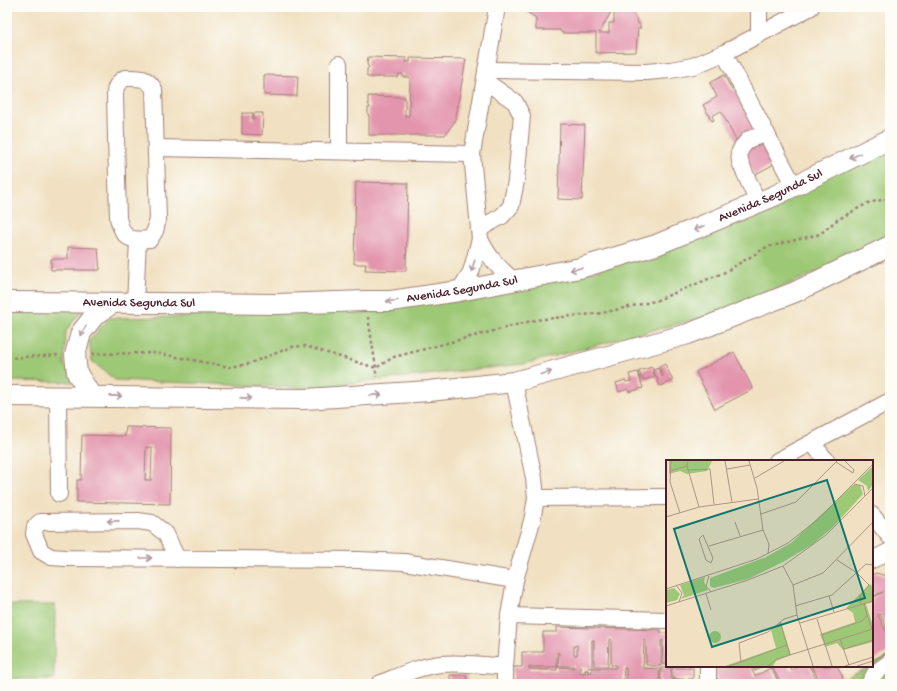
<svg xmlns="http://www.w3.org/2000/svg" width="897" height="691" viewBox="0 0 897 691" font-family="'Gochi Hand',sans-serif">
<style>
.green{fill:#9dc875;stroke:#747450}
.building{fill:#e395ad;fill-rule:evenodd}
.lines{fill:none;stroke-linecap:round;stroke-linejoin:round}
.minor-casing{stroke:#9e8076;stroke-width:18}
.major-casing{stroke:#9e8076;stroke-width:22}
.path{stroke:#9e8076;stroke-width:2.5;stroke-dasharray:3 3;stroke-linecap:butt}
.minor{stroke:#fff;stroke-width:16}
.major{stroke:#fff;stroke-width:20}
.oneway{stroke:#ae9aa0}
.labels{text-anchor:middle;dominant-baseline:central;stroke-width:4;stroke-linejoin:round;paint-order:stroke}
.street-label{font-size:13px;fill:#4a1f2b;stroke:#fdfcf7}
.inset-road{fill:none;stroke:#ae9386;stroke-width:1}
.view{fill:#0f766e;fill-opacity:0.15;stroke:#0f766e;stroke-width:2}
.inset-edge{fill:none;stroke:#4a1f2b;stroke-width:2}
</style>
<rect width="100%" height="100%" fill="#fdfcf7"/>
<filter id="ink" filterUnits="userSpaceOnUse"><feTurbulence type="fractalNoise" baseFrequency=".025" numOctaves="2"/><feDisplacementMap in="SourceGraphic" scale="8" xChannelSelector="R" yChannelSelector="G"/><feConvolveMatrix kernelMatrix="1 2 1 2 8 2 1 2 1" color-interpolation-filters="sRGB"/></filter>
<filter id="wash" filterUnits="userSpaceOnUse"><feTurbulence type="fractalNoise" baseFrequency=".012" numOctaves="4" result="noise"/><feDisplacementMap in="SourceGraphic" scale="16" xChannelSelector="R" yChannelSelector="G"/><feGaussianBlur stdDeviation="0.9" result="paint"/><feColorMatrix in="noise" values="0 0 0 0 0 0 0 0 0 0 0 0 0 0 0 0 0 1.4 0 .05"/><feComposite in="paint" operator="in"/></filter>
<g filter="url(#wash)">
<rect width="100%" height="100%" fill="#f1e1c2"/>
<g class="green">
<polygon points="890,146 890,237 846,261 712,315 524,364 308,388 115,380 92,361 89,341 109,318 186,317 241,309 596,271"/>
<polygon points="7,308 83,309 66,331 64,364 75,382 7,381"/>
<polygon points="7,605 55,605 54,679 7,679"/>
<polygon points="890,656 890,684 835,684"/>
</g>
<g id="blocks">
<g class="building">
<polygon points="524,7 614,7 599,33 609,33 609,23 614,23 614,7 630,7 641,28 638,28 636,52 596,53 596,33 562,33 560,30 536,30 536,18 524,10"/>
<polygon points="368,57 406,58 406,62 410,62 410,58 466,59 455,121 445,135 369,135 369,115 368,115 368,108 370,108 368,103 368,96 405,97 405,116 409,116 410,77 403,77 403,74 399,74 398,77 367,77 367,69 369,67 367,65"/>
<polygon points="264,75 298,76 297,96 264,95"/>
<polygon points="724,75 732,90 734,89 774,164 754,175 721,111 712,116 714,120 712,121 703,105 717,97 710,83"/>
<polygon points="242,113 253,113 252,119 254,120 254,113 263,113 262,135 242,134"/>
<polygon points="560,124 585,125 582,200 558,199"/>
<polygon points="356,182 408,183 406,271 365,270 366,264 354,264"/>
<polygon points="68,247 98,248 100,270 51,270 51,259 68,259"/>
<polygon points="734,352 753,389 715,409 696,372"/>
<polygon points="665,364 673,381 660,386 653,370 658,368 662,377 663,376 659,367"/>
<polygon points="652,367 655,377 643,380 639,371"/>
<polygon points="638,372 643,388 629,392 628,389 619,392 616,383 625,380 626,382 631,381 629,374"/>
<path d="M126,427L171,428L170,504L77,502V480H81L82,435L125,436ZM146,447H152L151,480H145Z"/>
<polygon points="876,573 890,577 890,634 880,614 878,615 889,637 890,637 890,651 872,661 872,598 883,592 874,596 872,591 872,575"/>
<path d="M557,627L661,630V633H667V664H662L663,640L661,641V666H651V665H646V640H644L643,668L660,669L659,684H626V668H624L623,684H513V667H522V652H543V632H557ZM609,639H611V665H616V668H592V640H594V666H608ZM577,645V655H574V646ZM557,653H559L558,666H574V668L557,667V670L529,669V667H557ZM580,667L592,668V672L588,673V670H585V673H580Z"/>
<path d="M716,666H750L755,676L771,668L770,666H789L791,670L799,666H809L816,679L818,678L811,666H837L843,678L838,684L836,680L828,684H720L716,676L714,677ZM772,667L781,683H779L771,668Z"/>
<polygon points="752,666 764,666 755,671"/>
<polygon points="661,668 671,668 671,679 678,680 678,684 661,684"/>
<rect x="672" y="668" width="21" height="11"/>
<polygon points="450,675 466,675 467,682 468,682 468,684 450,684"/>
</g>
</g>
</g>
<g filter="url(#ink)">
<use href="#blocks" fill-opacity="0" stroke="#9e8076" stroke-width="1"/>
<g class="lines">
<defs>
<g id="minor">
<path d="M497,7L472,154L480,239C488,257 499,268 513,280"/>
<polyline points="759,7 759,34"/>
<polyline points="724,53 794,186"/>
<polyline points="339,64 339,151"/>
<polyline points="486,70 646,72 670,70 693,66 724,53 811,7"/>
<path d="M125,78C138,78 146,76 154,89L158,219L155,231L150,239C129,241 123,239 118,218L115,95C115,87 117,83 125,78Z"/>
<polyline points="156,148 472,154"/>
<polyline points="758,203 740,162 739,153 742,147 749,139 767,134"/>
<polyline points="479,229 502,216 511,206 516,181 522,116 515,102 485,81"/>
<polyline points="459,291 471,272 480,239"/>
<polyline points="135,304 138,240"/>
<polyline points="58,396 59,494"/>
<polyline points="812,443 827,461"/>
<polyline points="777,461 890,401"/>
<polyline points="536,498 667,497"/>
<polyline points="872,515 890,537"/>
<polyline points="177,559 166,534 152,523 138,521 40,522 35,527 34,534 41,551 51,557 65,558 359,560 404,562 515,580"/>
<polyline points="872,560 890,551"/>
<polyline points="509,616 667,620"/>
<polyline points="708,666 708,684"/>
<path d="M379,684C399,676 420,666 441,664C462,662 484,665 505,667"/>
<polyline points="505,684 505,667 509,616 515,580 532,521 536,498 534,478 514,382"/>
<polyline points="869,684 875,673 890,662"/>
</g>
<g id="major">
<path id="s1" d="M7,302L278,304L365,301H391L459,291L580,268L656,245L774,196L890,139"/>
<polyline points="7,396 305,399 429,391 514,382 688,334 795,292 890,246"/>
<polyline points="91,396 77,373 75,355 81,333 94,316 111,304"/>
</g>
</defs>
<use href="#minor" class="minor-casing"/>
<use href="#major" class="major-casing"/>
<g class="path">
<polyline points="368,317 376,368 376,377"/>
<polyline points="92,354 155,353 230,367 248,364 292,347 305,346 376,368 394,357 535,320 602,313 655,301 723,273 767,247 820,234 837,220 868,203 890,198"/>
<polyline points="7,358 59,355"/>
</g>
<use href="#minor" class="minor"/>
<use href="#major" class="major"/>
</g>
<defs><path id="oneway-shaft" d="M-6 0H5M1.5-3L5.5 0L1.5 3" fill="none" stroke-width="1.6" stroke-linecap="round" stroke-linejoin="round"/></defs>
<g class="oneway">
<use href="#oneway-shaft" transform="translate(855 156) rotate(154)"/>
<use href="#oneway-shaft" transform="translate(699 228) rotate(158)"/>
<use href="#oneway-shaft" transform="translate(473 266) rotate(107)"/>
<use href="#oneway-shaft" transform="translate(576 269) rotate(168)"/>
<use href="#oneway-shaft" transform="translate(392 301) rotate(175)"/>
<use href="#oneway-shaft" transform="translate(83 331) rotate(121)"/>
<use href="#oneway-shaft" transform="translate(546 373) rotate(-15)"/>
<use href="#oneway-shaft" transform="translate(376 395) rotate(-4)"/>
<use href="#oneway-shaft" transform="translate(116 396) rotate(1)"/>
<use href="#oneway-shaft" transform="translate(246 398) rotate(1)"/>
<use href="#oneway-shaft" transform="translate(113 521) rotate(179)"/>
<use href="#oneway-shaft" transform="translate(146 558)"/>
</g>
</g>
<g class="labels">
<g class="street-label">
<text stroke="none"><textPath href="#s1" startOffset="780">Avenida Segunda Sul</textPath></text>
<text stroke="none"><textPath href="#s1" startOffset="456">Avenida Segunda Sul</textPath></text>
<text stroke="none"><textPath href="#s1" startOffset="132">Avenida Segunda Sul</textPath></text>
</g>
</g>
<g transform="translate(666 460)">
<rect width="207" height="207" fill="#f1e1c2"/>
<path d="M3,1H46L41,11L21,14L14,11L3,14ZM207,6V25L202,31L201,26L192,20ZM187,25H194L197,34L167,67L147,84L117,102L82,119L48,128L44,126V118L100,97L125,83ZM39,117L38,122L42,130L15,139L18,135L14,125ZM204,124L207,127V142L200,144L207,166V182L177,190L171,183L159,187L154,174L189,162L187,153L180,148ZM8,128L14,134L11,140L0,143V130ZM115,162L125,195L110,201L107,206H59L110,188L105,170ZM43 177a6 6 0 1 1 12 0a6 6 0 1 1-12 0Z" fill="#9dc875"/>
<path class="inset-road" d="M5,1L4,22L14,53M22,1L21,6L33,47M59,1L66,42M83,1L91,28L97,70L103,84L102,94M170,2L187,13L188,10L179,1M61,9L84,5M22,10L44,9L48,44M4,11L21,6M89,18L118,1M188,24L197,26L199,36M95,54L130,42L171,1M0,57L33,47L92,39M69,62L74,76M37,75L47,98L45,103L40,100L33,79ZM43,86L97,70M171,100L191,113L203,125L194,136L195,144M117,106L127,125L131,155L147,206M43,116L40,126L45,132M10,125L16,133L13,142M127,125L157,113L207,62M0,129L91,99L122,83L151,60L207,4M40,134L45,150M163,136L168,152M0,146L82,120L117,106L160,75L207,28M129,146L166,135L200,104L207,105M201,155L206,169M151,159L166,206M114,162L124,195M134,163L207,141M156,175L196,161L201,155L198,143M174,179L183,205M178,189L207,180M75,202L121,185M63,206L75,202L73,183L102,172L118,159L131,155M102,206L111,199L207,169M179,206L207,197M191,206L207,201"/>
<path class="view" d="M161,20L199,138L46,187L8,69Z"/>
<rect width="207" height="207" class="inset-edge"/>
</g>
<rect width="897" height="691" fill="none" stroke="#fdfcf7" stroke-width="24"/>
</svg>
